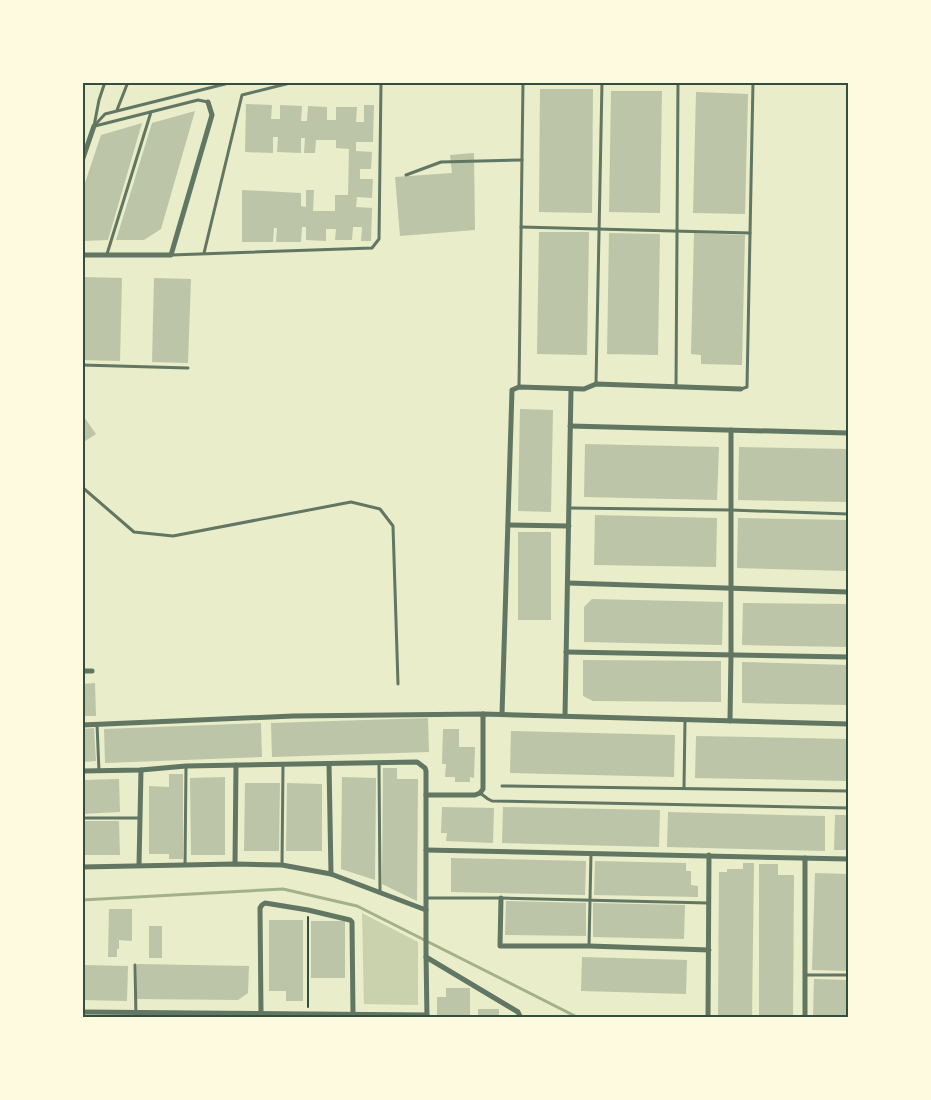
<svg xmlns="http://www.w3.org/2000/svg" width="931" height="1100" viewBox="0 0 931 1100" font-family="Signika,sans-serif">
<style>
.green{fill:#cad2ad}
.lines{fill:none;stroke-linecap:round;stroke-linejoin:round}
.stream{stroke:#a3b18a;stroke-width:3}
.building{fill:#bcc5a7}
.path{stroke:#344e41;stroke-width:2}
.service{stroke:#617663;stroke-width:3}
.minor{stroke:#617663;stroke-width:5}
.neatline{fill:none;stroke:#344e41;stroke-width:2}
</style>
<rect width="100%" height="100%" fill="#e9edc9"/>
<polygon class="green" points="362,913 418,942 418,1005 364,1004"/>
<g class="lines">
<polyline class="stream" points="82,900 283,889 357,906 579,1018"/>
</g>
<g class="building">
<polygon points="540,89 593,89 592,213 539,212"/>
<polygon points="611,91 662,91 660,213 609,212"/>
<polygon points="696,92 748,94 745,214 693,213"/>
<polygon points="246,104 272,105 271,119 280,119 280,105 302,106 301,121 307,121 308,106 327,107 327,120 336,120 336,107 357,107 356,122 364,122 364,105 374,105 373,142 356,142 356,151 372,152 371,169 360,169 360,179 373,179 372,198 357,197 356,207 372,208 371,241 361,241 362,227 353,227 352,240 335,240 336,229 326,229 326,241 306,240 306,227 302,227 301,242 276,242 277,228 274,228 273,242 242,242 242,190 301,193 301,206 306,207 306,190 314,190 313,211 335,211 335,195 348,195 349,149 336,148 336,140 316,140 315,153 304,153 305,138 301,138 301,153 277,152 278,137 273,137 273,153 245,152"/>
<polygon points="195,111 161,229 144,240 116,240 152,123"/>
<polygon points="142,123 108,240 82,241 82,192 101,135"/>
<polygon points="474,153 475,230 400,236 395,177 452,173 450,155"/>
<polygon points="539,232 589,232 587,355 537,354"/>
<polygon points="609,233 660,234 658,355 607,354"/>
<polygon points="694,233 745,235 742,365 701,364 701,355 691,354"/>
<polygon points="82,277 122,278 120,361 82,360"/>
<polygon points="154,278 191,279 188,363 152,362"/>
<polygon points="520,409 553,410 551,512 518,511"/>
<polygon points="82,414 96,434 82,443"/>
<polygon points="585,444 719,447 717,500 584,497"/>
<polygon points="739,447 848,449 848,502 738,500"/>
<polygon points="595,515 717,518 716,567 594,565"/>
<polygon points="738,518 848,520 848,571 737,568"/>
<rect x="518" y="532" width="33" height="88"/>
<polygon points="592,599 723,602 722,645 584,642 584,607"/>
<polygon points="743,603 848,604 848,647 742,645"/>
<polygon points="583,660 721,661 721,702 593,701 583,696"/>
<polygon points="742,662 848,665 848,705 742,703"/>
<polygon points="95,683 96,716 82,716 82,684"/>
<polygon points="428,718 429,752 272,757 271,723"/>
<polygon points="261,723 262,757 105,763 104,729"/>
<polygon points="94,728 96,761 82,762 82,729"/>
<polygon points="443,729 459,729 459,747 475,747 474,778 470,777 470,782 455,782 455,777 445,777 446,764 442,764"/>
<polygon points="511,731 675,735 674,777 510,773"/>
<polygon points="696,736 847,739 846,781 695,778"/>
<polygon points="383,768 397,768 397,779 418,779 417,901 382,884"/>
<polygon points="169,774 183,774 183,859 169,859 169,854 149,854 149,786 169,787"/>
<polygon points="225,777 225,855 191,855 190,778"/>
<polygon points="342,777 376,778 375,880 341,869"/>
<polygon points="119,779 120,812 82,814 82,780"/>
<polygon points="245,783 280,783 279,851 244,851"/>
<polygon points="287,783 322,784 322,851 286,851"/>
<polygon points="442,807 494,808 493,843 446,841 447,833 441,833"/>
<polygon points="503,807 660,810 659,847 502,843"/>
<polygon points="668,812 825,816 825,851 667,847"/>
<polygon points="835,815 848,815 848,850 834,850"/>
<polygon points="82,821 119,821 120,855 82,855"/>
<polygon points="451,858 586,861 585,895 451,892"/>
<polygon points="595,861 686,863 686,871 691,871 691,885 698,886 698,897 594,895"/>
<polygon points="743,863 754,863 752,1018 718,1018 719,872 727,872 727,869 743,869"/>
<polygon points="759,864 778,864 778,875 794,875 793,1018 759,1018"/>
<polygon points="815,873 848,874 848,971 812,970"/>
<polygon points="506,901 586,903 586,936 505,935"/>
<polygon points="593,903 685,905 684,939 593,937"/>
<polygon points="109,909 132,909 132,941 119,940 119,949 117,949 117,957 108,957"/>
<polygon points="269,920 303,920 303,1001 286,1001 286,991 269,991"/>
<rect x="311" y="921" width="34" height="57"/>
<rect x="149" y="926" width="13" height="32"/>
<polygon points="582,957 687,960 686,994 581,991"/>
<polygon points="137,964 249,966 248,993 238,1000 137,999"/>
<polygon points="82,965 128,966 127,1001 82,1000"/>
<polygon points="814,979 848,980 848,1018 813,1018"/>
<polygon points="446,988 470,988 470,1018 437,1018 437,997 446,997"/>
<rect x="478" y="1009" width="21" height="9"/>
</g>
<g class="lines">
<polyline class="path" points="308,1007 308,917"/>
<g class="service">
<polyline points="117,110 128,82"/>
<polyline points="94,126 105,114 233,82"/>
<polyline points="94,126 99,100 105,82"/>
<polyline points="95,126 198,100 208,102"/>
<polyline points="406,175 441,162 522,160"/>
<polyline points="521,227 750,233"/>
<polyline points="204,253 242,95 294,82"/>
<polyline points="107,254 151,112"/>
<polyline points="171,255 372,248 379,239 381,82"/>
<polyline points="82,365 188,368"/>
<polyline points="596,384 602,82"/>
<polyline points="519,387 523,82"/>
<polyline points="676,387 678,82"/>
<polyline points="741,389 747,387 753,82"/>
<polyline points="82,487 134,532 173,536 351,502 380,509 393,526 398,684"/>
<polyline points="569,508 731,510 848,514"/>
<polyline points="97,724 99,771"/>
<polyline points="379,763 380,892"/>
<polyline points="502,786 848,791"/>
<polyline points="684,788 685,720"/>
<polyline points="480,793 488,799 492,801 848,808"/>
<polyline points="82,818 140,818"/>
<polyline points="185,865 186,766"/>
<polyline points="282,865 283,765"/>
<polyline points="426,898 501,898 708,903"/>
<polyline points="589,946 591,854"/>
<polyline points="135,965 136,1018"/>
<polyline points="805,975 848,975"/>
</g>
<g class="minor">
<polyline points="82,161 94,126"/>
<polyline points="82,255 171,255 212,115 208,102"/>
<polyline points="570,426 848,433"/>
<polyline points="508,525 569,526"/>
<polyline points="568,583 848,592"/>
<polyline points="566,652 848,657"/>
<polyline points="82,671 92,671"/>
<polyline points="502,714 512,390 519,387 584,389 596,384 741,389"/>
<polyline points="565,716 571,389"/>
<polyline points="730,721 731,654 731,430"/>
<polyline points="82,725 293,716 483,714 848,724"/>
<polyline points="329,764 331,874"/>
<polyline points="82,771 141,770 186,766 417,762 425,768 426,771 426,952 427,1018"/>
<polyline points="426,795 475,795 480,793 483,789 483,714"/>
<polyline points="426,850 848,859"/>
<polyline points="235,864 236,765"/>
<polyline points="139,865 141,770"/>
<polyline points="82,867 235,864 282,865 331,874 426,910"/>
<polyline points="501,898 500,946 589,946 709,950"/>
<polyline points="426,957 518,1012 521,1018"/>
<polyline points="82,1012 427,1015"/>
<polyline points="261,1013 260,908 262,905 265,903 308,910 350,920 352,922 353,1014"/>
<polyline points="708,1018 709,855"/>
<polyline points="805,1018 805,858"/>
</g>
</g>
<rect width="931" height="1100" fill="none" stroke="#fefae0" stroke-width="168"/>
<rect x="84" y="84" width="763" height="932" class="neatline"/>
</svg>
